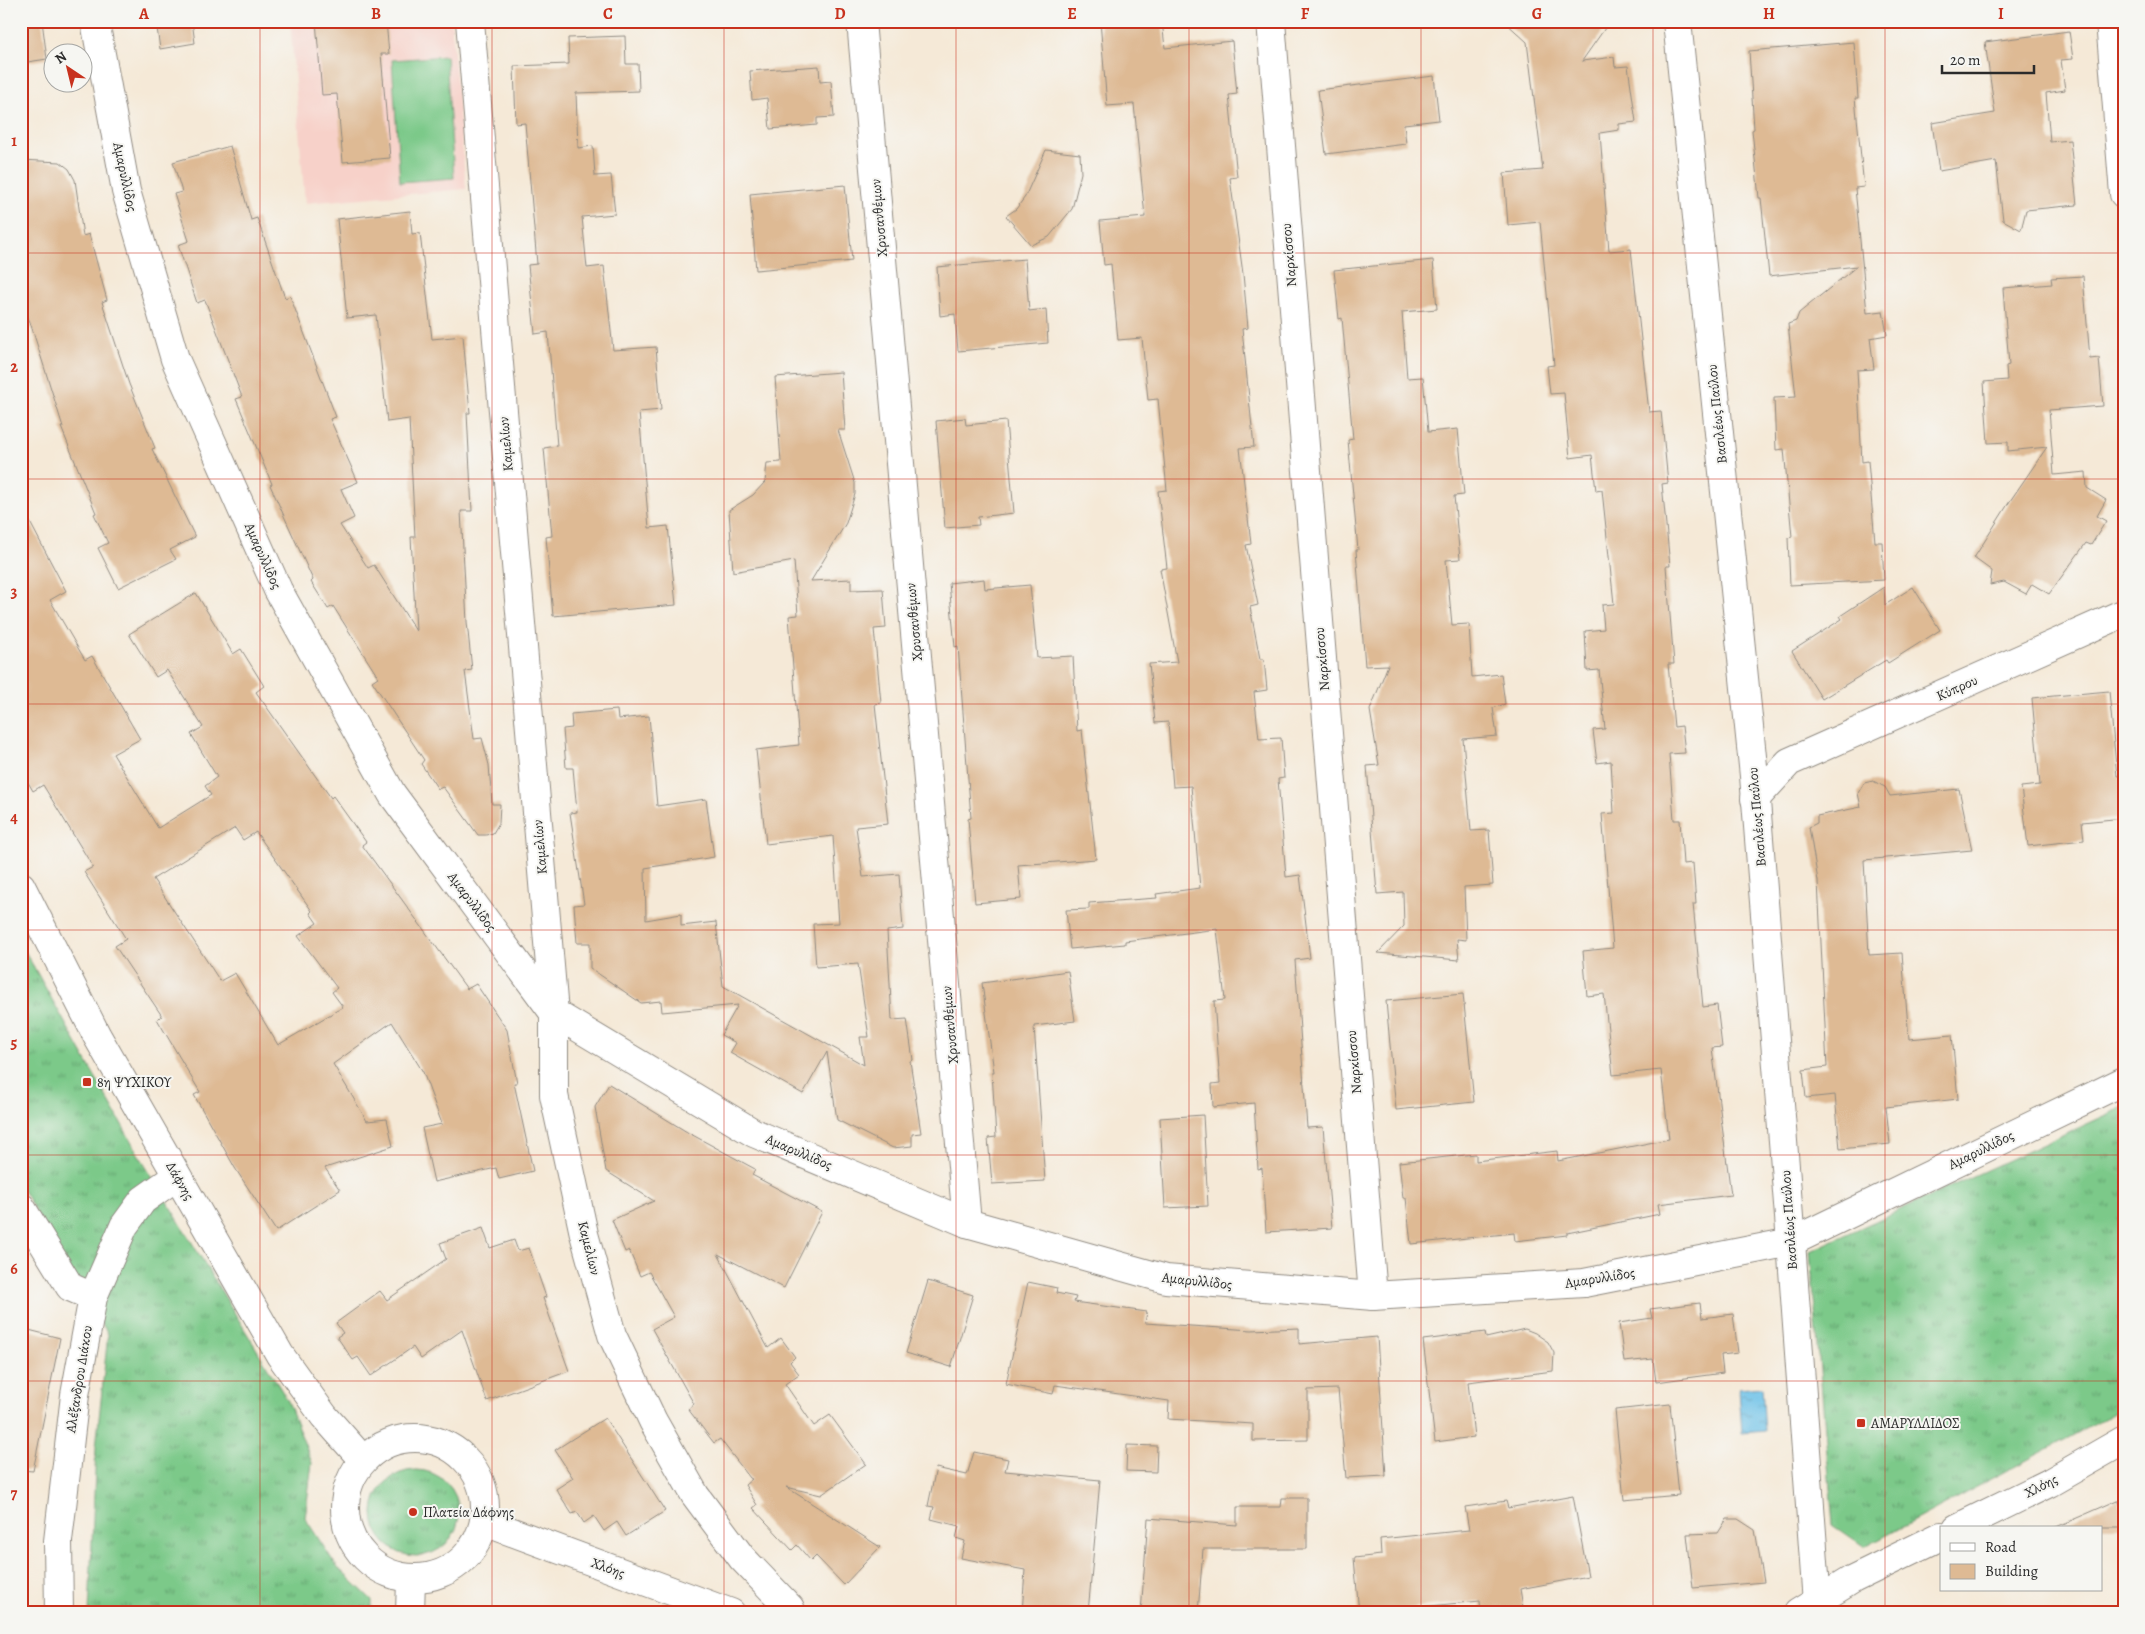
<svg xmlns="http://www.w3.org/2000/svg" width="2145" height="1634" viewBox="0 0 2145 1634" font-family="Alegreya,serif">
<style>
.built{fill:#f7d1c9}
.grass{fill:url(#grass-tufts);stroke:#537a5a}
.garden{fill:#7bc989;stroke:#537a5a}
.water{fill:url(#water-ripples);stroke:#4c768a}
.building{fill:#deba94;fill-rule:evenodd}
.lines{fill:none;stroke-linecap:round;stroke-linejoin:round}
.minor-casing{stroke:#908a81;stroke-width:30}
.major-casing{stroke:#908a81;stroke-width:30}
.minor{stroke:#fff;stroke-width:28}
.major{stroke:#fff;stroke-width:28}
.grid{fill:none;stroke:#c8321e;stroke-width:1;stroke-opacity:0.55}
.poi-dot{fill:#c8321e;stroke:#f6f6f2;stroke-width:2}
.labels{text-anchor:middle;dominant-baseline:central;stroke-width:4;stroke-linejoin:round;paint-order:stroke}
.street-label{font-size:14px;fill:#2b2b2b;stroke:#f6f6f2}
.poi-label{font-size:14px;fill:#2b2b2b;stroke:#f6f6f2;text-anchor:start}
.neatline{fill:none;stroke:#c8321e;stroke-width:2}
.grid-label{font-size:16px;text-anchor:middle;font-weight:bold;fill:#c8321e}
</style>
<defs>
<pattern id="grass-tufts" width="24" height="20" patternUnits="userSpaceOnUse" patternTransform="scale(1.25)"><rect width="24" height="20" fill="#7bc989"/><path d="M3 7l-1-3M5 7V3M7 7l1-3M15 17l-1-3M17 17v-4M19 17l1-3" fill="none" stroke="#65a370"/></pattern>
<pattern id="water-ripples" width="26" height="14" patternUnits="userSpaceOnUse" patternTransform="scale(1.25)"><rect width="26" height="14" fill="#6cc1e8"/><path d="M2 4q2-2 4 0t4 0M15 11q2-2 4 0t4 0" fill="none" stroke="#599dbc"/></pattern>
</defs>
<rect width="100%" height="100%" fill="#f6f6f2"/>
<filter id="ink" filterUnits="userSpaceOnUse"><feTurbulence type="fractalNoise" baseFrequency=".02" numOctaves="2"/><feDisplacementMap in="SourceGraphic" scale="10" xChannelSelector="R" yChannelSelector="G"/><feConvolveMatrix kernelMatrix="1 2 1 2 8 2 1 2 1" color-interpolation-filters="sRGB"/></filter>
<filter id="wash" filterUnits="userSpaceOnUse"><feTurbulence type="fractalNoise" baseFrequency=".0096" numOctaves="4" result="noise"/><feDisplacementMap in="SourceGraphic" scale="20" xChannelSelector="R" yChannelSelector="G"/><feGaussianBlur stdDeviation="1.12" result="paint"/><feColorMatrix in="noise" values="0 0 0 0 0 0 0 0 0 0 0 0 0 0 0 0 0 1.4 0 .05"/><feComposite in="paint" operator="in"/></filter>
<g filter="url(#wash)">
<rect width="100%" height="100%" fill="#f5e9d7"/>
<polygon class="built" points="290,21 451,21 466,189 305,203"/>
<g class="grass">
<polygon points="21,944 140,1157 288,1401 312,1463 305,1518 337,1567 372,1600 372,1613 89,1613 96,1447 108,1334 21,1187"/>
<polygon points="2124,1107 2124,1408 1865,1547 1833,1525 1810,1251"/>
<circle cx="416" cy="1513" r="43"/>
</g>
<polygon class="garden" points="446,56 454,178 400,182 392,60"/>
<polygon class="water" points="1762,1387 1765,1431 1742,1433 1739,1389"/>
<g id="blocks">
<g class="building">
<polygon points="21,21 42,21 47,59 21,63"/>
<polygon points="156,21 192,21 195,43 160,49"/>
<polygon points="316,21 386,21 389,54 381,54 390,158 343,162 337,94 322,95"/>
<polygon points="1100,21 1162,21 1165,48 1232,41 1237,94 1229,95 1237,177 1230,178 1243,274 1248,328 1242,329 1254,447 1240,448 1251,544 1246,545 1258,605 1250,607 1260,659 1264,659 1267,690 1254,692 1259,739 1281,738 1284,778 1278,779 1286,877 1300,875 1310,958 1295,960 1307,1128 1323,1127 1332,1228 1266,1232 1262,1168 1258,1169 1254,1103 1213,1107 1212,1084 1220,1083 1214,1001 1225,1000 1217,929 1125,941 1125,944 1070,949 1066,910 1089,909 1089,903 1157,898 1156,894 1200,888 1191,786 1173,787 1168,722 1155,723 1149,664 1177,662 1160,569 1167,568 1158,491 1167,490 1158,399 1148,400 1142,338 1118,340 1111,264 1104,265 1100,221 1145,217 1134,104 1107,106"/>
<polygon points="1504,21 1610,21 1582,61 1614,57 1615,67 1628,66 1636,122 1619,124 1619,130 1600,133 1609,251 1631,249 1649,412 1661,411 1668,483 1662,484 1670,566 1666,566 1674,664 1668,664 1674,727 1682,726 1685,753 1669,754 1674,820 1680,820 1683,864 1693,863 1696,904 1693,904 1703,1007 1717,1005 1722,1047 1712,1048 1731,1195 1658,1204 1660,1214 1567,1233 1567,1235 1515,1241 1514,1233 1411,1244 1406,1198 1403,1198 1399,1162 1476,1154 1476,1161 1557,1151 1558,1161 1669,1139 1661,1070 1613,1075 1604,994 1587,996 1583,951 1613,948 1602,814 1614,813 1611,761 1597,763 1593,730 1605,729 1599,670 1587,671 1585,631 1604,629 1602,605 1614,604 1602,490 1596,491 1592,455 1570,458 1564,393 1550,394 1547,366 1554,365 1540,222 1508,225 1504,173 1543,170 1527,42"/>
<polygon points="2069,31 2073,59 2061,60 2065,90 2046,93 2050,142 2070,140 2077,205 2026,210 2021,230 2003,220 1996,161 1939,171 1932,123 1995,113 1985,42"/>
<polygon points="625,36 626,64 638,64 639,91 576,93 578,148 593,146 595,176 611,175 615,214 582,217 587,268 604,266 613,350 656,347 661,410 639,412 649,528 668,526 676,605 553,616 546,537 552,536 544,448 557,446 548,332 535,334 528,265 537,264 525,123 516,124 514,66 569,64 568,38"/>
<polygon points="1854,42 1858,98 1855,98 1864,187 1855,188 1867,313 1883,311 1887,335 1870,338 1874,369 1857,370 1862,462 1868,461 1875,542 1882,542 1884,580 1790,585 1788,538 1792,537 1784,449 1776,450 1774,398 1796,397 1788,324 1796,321 1799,313 1857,266 1769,276 1761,198 1759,198 1752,130 1754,129 1749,51"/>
<polygon points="819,66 820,82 831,81 834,117 817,118 817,125 770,129 767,98 752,100 750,71"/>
<polygon points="1434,76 1439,120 1404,124 1406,144 1326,154 1318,90"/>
<polygon points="230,146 251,220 257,218 285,298 290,296 336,417 330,419 358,482 341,489 354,518 340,525 368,568 374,565 416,631 411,537 415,537 409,419 387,422 376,315 347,318 337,219 410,211 412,234 420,233 432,339 463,336 470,413 467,413 472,511 461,511 467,622 472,670 465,671 474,739 482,738 489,765 492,804 500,804 499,823 493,833 486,835 478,835 443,787 438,789 421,764 424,760 372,681 378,677 333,606 328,609 311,582 313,580 270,485 272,484 236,399 242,397 205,300 197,303 178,245 189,241 174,194 182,192 173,162"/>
<polygon points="1046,150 1080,154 1081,173 1072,209 1049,237 1031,245 1006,216 1016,209 1025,197"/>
<polygon points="21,160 60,162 69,169 75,180 83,236 89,234 107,300 102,302 129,384 155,448 152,449 195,537 170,550 176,559 118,588 98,548 108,543 94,514 96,513 61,427 63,427 30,322 26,313 21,315"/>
<polygon points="845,185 852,261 756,270 750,194"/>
<polygon points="1025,259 1029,311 1046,309 1048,343 958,351 955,314 940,316 937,267"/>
<polygon points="1433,260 1437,309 1402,312 1407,378 1423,377 1428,432 1458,429 1464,495 1454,496 1460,559 1446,560 1452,625 1469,624 1472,677 1501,674 1505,704 1493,708 1497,736 1463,739 1471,831 1489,830 1493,885 1464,887 1466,940 1457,939 1459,960 1378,953 1404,926 1403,892 1377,894 1367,766 1379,765 1370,710 1388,665 1365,666 1356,550 1358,550 1348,440 1353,439 1342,318 1339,319 1334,270"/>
<polygon points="2083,276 2090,359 2099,358 2103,406 2049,410 2054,475 2086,472 2087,488 2106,500 2097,516 2106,521 2091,545 2086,543 2049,594 2032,584 2026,594 2004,582 1990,585 1992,571 1974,558 2010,501 2047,447 2008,451 2008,442 1988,443 1984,382 2007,380 2006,366 2009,365 2003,288 2052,284 2051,278"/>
<polygon points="841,372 845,430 838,430 855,483 855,494 846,523 811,581 851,579 851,590 883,589 886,628 874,629 881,703 875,704 888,824 856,827 863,877 899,874 903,929 887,931 892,1020 907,1019 913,1060 910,1061 921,1133 912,1134 912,1146 893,1148 837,1120 827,1052 803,1094 730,1053 736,1043 721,1035 738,1005 662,1012 661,1001 641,1003 590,968 590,943 577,943 574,905 584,904 570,813 577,812 573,768 566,768 563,729 572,728 571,714 617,710 618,719 649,716 657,806 706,799 714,857 645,868 646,920 681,914 681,926 716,922 723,986 864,1065 860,1037 869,1037 858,964 816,967 813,924 839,923 833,836 766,844 756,750 799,745 789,616 798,615 794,561 733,572 729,510 753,495 765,482 767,463 781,462 775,377"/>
<polygon points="965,418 966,425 1006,421 1014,513 978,517 979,525 945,528 936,421"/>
<path d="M21,505L66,591L50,600L85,660L92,656L140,739L113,754L158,828L211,795L205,786L217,777L191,734L203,727L167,670L156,677L129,634L196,593L233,654L241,649L264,686L256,692L331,798L333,796L366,842L362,845L467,989L476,984L507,1030L517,1083H514L533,1171L499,1179L496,1168L434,1182L422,1128L442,1124L423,1072L392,1022L333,1064L367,1121L387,1119L393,1146L325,1168L340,1190L276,1231L235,1168L194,1095L200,1092L157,1019L162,1016L115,946L126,939L84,872L93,867L43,785L33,791L21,770ZM235,828L243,840L256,832L312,911L310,913L317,923L298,936L337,988L332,992L343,1007L278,1045L235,973L220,981L153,879Z"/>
<polygon points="984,579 985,589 1030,585 1037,658 1073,656 1077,731 1082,730 1096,859 1018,865 1021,899 975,903 968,819 971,818 958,646 955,647 949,583"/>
<polygon points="1884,587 1885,605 1913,587 1940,630 1888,663 1886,660 1822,699 1792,651 1842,619 1840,616"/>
<polygon points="2109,691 2117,776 2124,775 2124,818 2082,822 2084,840 2028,846 2021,787 2040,785 2032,698"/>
<polygon points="1873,781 1885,787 1890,796 1959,789 1972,850 1864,860 1869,955 1902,953 1909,1039 1952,1035 1958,1099 1886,1107 1890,1144 1840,1149 1835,1095 1806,1098 1803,1070 1827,1067 1818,881 1809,827 1817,823 1817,816 1861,807 1858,793 1864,783"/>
<polygon points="1068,971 1075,1021 1034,1026 1045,1181 992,1184 988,1138 996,1137 992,1072 994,1072 982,983"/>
<polygon points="1463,994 1474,1102 1396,1110 1386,1001"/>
<polygon points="609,1084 687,1132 755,1169 752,1175 822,1212 784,1288 718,1254 768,1348 781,1338 795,1357 790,1362 799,1374 785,1384 814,1426 830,1415 866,1464 821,1495 786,1487 880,1547 844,1585 816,1556 811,1561 797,1545 792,1550 753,1508 757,1505 745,1485 752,1479 750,1478 720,1439 714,1443 688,1409 694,1404 652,1329 674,1317 649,1272 640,1276 629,1250 625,1252 612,1220 654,1201 606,1171 595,1107"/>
<polygon points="1203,1115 1208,1206 1165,1208 1160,1118"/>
<polygon points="483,1228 490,1248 514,1240 518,1251 529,1248 546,1297 543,1298 569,1371 487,1401 462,1330 421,1359 413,1347 371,1376 358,1357 353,1360 337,1337 343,1333 336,1323 380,1291 387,1300 446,1259 440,1243"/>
<polygon points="928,1281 973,1295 951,1367 906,1353"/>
<polygon points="1028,1282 1057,1288 1056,1293 1076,1297 1074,1302 1147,1312 1145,1323 1252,1330 1299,1328 1299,1344 1377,1337 1386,1476 1346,1478 1338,1389 1308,1390 1308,1440 1253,1441 1253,1424 1168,1419 1169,1401 1055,1385 1053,1394 1006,1384"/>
<polygon points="1700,1303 1702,1318 1733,1314 1738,1353 1721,1355 1723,1373 1656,1382 1653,1359 1624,1362 1619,1323 1652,1318 1650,1309"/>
<polygon points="21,1328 60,1338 33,1471 21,1470"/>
<polygon points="1525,1329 1535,1333 1548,1342 1554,1353 1553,1371 1468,1382 1474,1437 1435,1442 1423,1340 1485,1332 1486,1338"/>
<polygon points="1670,1404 1679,1495 1624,1500 1615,1410"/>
<polygon points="605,1418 665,1511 626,1536 617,1522 604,1531 594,1516 584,1523 577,1512 572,1514 556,1489 573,1478 555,1450"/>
<polygon points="1127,1445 1157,1446 1156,1472 1126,1471"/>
<polygon points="974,1452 1008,1459 1005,1471 1100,1480 1088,1613 1022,1613 1025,1570 961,1558 965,1541 956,1538 959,1526 931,1519 934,1507 928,1506 936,1468 967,1475"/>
<polygon points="1573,1496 1588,1576 1520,1589 1523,1607 1490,1613 1481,1613 1480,1601 1359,1613 1354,1558 1381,1555 1380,1539 1469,1530 1465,1507 1506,1501 1508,1508"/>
<polygon points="1282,1498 1307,1498 1307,1549 1203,1549 1198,1613 1141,1613 1148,1518 1237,1525 1237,1507 1281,1507"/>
<polygon points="2118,1500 2124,1513 2124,1528 2054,1528"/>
<polygon points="1727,1519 1738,1519 1755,1530 1764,1582 1693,1588 1687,1534 1718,1533"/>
</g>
</g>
</g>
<g filter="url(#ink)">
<use href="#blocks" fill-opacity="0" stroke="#908a81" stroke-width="1"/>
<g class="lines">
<defs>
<g id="minor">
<polyline points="95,21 126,191 175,359 278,590 392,794 554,1013 754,1133 967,1223 1166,1279 1373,1296 1584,1283 1791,1242 2124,1081"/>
<polyline points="470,21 554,1013 554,1095 584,1234 612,1335 653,1421 695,1495 742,1558 790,1608 792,1613"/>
<polyline points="861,21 967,1223"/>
<polyline points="1271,21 1373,1296"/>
<polyline points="1677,21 1754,776 1791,1242 1817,1603 1821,1613"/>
<polyline points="2110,21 2124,194"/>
<polyline points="1755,799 1789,762 2124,613"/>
<polyline points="21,1207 70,1287 93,1297"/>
<polyline points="485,1522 731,1613"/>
<polyline points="1957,1528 2049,1483 2124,1440"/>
<polyline points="59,1613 58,1541 75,1395 93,1297 124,1226 143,1200 177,1176"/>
<polyline points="1798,1613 1853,1579 1941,1536"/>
</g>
<g id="major">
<polyline points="21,886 97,1036 280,1355 324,1416 363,1460"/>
<circle cx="415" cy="1508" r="70"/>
<polyline points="410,1613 411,1579"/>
</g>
</defs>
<use href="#minor" class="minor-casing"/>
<use href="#major" class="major-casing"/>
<use href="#minor" class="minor"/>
<use href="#major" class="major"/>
</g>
</g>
<path class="grid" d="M260,21V1613M492,21V1613M724,21V1613M956,21V1613M1189,21V1613M1421,21V1613M1653,21V1613M1885,21V1613M21,253H2124M21,479H2124M21,704H2124M21,930H2124M21,1155H2124M21,1381H2124"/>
<g class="poi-dot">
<rect x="82" y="1077" width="10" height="10" rx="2.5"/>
<rect x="1856" y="1418" width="10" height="10" rx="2.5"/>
<circle cx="413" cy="1512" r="5"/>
</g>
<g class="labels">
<g class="street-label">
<text transform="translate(125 177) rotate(78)">Αμαρυλλίδος</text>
<text transform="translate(879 218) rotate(-95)">Χρυσανθέμων</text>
<text transform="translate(1289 255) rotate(-95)">Ναρκίσσου</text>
<text transform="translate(1717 414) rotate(-96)">Βασιλέως Παύλου</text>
<text transform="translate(506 444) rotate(-95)">Καμελίων</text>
<text transform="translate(263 556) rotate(66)">Αμαρυλλίδος</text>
<text transform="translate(914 622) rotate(-95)">Χρυσανθέμων</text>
<text transform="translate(1322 659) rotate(-95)">Ναρκίσσου</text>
<text transform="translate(1957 688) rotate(-24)">Κύπρου</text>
<text transform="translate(1757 817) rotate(-95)">Βασιλέως Παύλου</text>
<text transform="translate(540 847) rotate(-95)">Καμελίων</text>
<text transform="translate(472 902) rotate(53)">Αμαρυλλίδος</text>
<text transform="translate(950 1025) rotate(-95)">Χρυσανθέμων</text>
<text transform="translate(1354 1062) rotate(-95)">Ναρκίσσου</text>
<text transform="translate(1981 1150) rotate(-26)">Αμαρυλλίδος</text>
<text transform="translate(799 1152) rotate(23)">Αμαρυλλίδος</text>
<text transform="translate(180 1181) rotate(60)">Δάφνης</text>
<text transform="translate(1789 1220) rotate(-94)">Βασιλέως Παύλου</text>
<text transform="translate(589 1248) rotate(76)">Καμελίων</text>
<text transform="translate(1600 1278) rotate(-9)">Αμαρυλλίδος</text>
<text transform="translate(1197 1281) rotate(6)">Αμαρυλλίδος</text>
<text transform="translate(79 1379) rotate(-81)">Αλέξανδρου Διάκου</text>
<text transform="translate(2041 1486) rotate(-27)">Χλόης</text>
<text transform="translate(608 1568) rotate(20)">Χλόης</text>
</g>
<g class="poi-label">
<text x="97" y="1082">8η ΨΥΧΙΚΟΥ</text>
<text x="1871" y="1423">ΑΜΑΡΥΛΛΙΔΟΣ</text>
<text x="423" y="1512">Πλατεία Δάφνης</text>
</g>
</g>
<rect width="2145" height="1634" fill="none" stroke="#f6f6f2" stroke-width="55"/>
<rect x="1940" y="1526" width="162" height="65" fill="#f6f6f2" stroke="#a5a5a2"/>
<rect x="1950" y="1543" width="25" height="8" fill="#ffffff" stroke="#a5a5a2"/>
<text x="1985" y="1552" font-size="15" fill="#2b2b2b">Road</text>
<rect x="1950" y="1564" width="25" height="15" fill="#deba94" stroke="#a5a5a2"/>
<text x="1985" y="1576" font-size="15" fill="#2b2b2b">Building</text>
<g transform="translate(68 68) rotate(325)"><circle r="24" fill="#f6f6f2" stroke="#a5a5a2"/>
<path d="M0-4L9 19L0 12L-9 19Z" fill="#c8321e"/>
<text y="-8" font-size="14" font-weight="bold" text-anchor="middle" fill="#2b2b2b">N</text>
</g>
<path d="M1942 65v8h92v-8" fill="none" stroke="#2b2b2b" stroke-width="2.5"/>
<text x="1950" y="65" font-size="15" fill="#2b2b2b" stroke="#f6f6f2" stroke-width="4" paint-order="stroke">20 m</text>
<rect x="28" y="28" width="2090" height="1578" class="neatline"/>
<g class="grid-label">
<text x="144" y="19">A</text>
<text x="376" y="19">B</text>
<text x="608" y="19">C</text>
<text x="840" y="19">D</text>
<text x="1072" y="19">E</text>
<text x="1305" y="19">F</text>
<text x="1537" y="19">G</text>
<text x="1769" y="19">H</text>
<text x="2001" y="19">I</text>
<text x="14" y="146">1</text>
<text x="14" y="372">2</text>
<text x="14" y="597">3</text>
<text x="14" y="823">4</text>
<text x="14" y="1048">5</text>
<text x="14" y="1274">6</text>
<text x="14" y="1499">7</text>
</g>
</svg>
